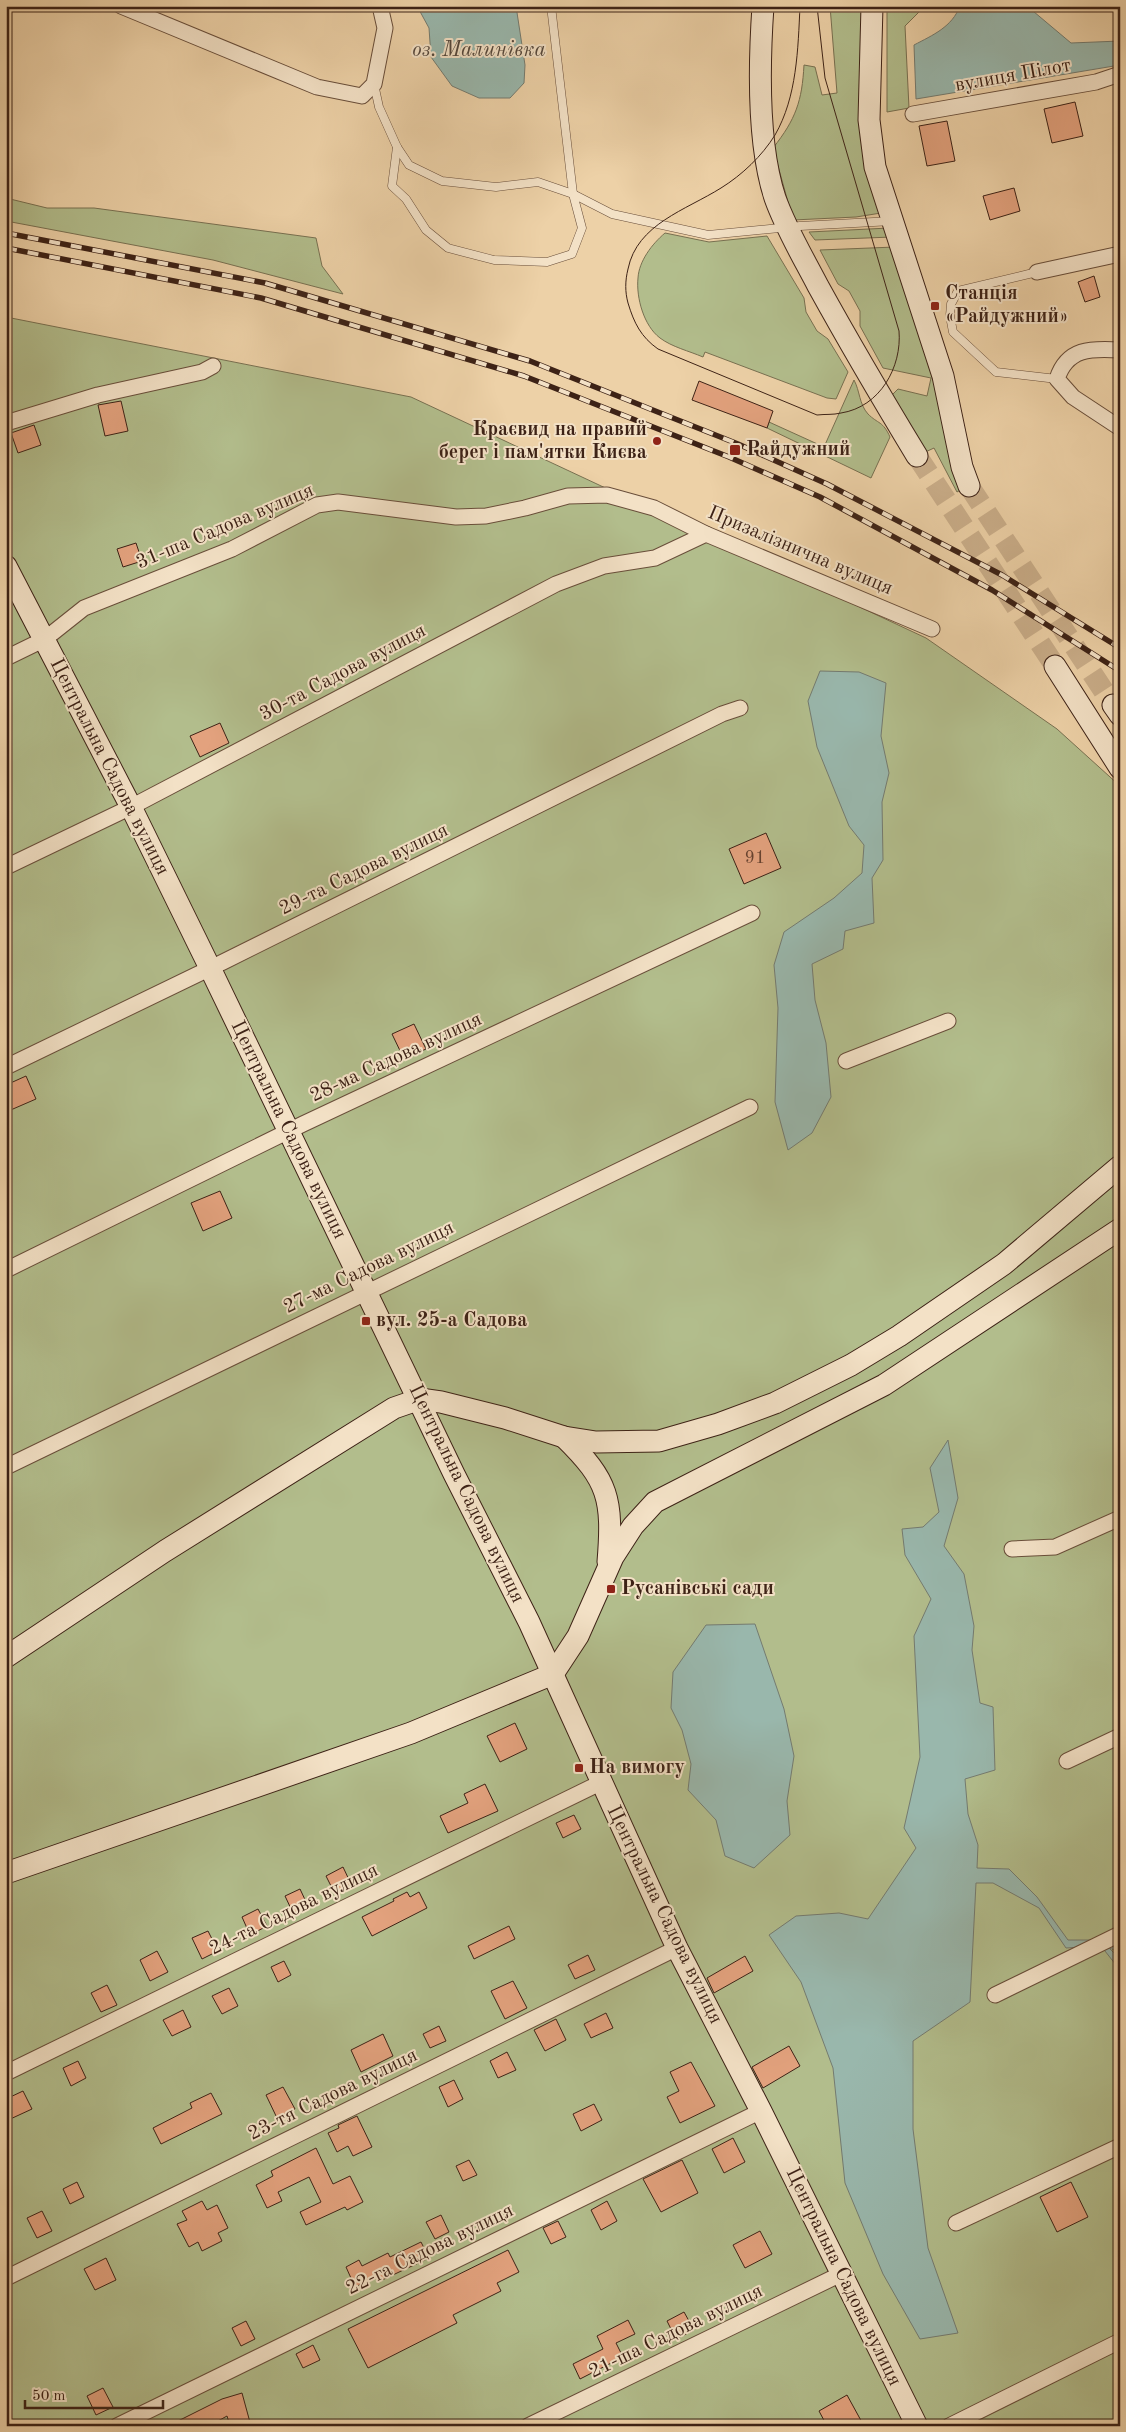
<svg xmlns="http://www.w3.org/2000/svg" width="1126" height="2432" viewBox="0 0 1126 2432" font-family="'Old Standard TT',serif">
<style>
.green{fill:#b2bd8c;stroke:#787051}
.water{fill:#99b7ac;stroke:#747b70}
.building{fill:#e3a27e;stroke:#3d2216}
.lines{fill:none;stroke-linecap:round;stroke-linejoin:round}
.secondary-tunnel{stroke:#caae8a;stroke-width:21;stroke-dasharray:21 11;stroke-linecap:butt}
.lane-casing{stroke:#694e3a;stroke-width:9}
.street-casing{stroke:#694e3a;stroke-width:17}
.secondary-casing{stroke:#3d2216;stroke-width:23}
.lane{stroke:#f3e1c6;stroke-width:8}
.street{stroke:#f3e1c6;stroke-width:15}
.secondary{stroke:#f3e1c6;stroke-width:21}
.tram{stroke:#3d2216;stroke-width:1}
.rail-casing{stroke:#3d2216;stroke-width:5.5}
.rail{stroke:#f3e1c6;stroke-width:4;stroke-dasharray:11;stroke-linecap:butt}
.poi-dot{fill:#8f2418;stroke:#f3e1c6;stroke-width:2}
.labels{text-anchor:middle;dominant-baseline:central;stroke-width:4;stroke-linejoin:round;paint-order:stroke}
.number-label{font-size:18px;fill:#664230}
.street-label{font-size:20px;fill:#3d2216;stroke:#f3e1c6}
.poi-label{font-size:20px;font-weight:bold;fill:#3d2216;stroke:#f3e1c6;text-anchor:start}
.water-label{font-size:21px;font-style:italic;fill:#54473c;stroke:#f3e1c6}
</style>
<rect width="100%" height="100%" fill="#edd1a7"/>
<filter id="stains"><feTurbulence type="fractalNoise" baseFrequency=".004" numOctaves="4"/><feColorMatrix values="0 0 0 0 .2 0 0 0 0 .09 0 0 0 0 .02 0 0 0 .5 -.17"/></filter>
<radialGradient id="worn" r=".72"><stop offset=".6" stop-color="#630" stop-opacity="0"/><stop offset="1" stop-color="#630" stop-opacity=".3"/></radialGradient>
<g class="green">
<path d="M830,6H865L881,213L856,217L793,220L773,148C796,119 802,101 804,65L815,67L822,95L837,93Z"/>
<polygon points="887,6 928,6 921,10 905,26 909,108 887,112"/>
<polygon points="6,198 47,208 94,208 316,238 322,266 343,294 213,260 6,221"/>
<polygon points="889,228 892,237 815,240 809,232"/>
<path d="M665,233L709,242L767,236L804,298L806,312L817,331L828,339L848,372L836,399L827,398L705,352L703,357C689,351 672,347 660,338C644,326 636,298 638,278C639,261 652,244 665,233Z"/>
<polygon points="895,247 964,488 957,492 934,448 921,454 890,397 898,389 927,396 931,378 883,368 860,326 860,311 849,291 838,284 820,250"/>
<polygon points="6,317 411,397 926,638 1057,729 1120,786 1120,2426 6,2426"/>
<path d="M854,380C860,391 859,404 868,414C878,424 883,421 890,437L871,478L767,428L769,422L824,447Z"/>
</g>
<g class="water">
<polygon points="417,6 516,6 525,65 524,83 510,98 479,98 452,86 431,57 429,28"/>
<path d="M960,6H1027L1071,43L1120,41V65L916,99L914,45C933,35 952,27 960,6Z"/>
<polygon points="820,671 859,672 886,683 881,736 889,773 882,802 883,860 872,878 874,923 845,931 843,949 812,964 815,1000 826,1043 831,1097 812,1133 788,1150 775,1102 778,1008 774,965 784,932 834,898 862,873 864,845 849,826 817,747 808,701"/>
<polygon points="948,1440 958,1498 944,1546 964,1574 974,1626 972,1650 980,1703 993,1707 995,1770 965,1779 968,1814 978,1845 977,1868 1009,1869 1037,1897 1068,1940 1115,1940 1120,1946 1120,1952 1109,1948 1120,1959 1120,1970 1101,1946 1066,1948 1039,1908 993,1883 976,1883 970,2002 913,2041 913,2129 928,2248 958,2333 920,2339 883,2274 845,2183 833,2068 801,1982 769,1935 796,1916 839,1913 868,1919 916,1848 904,1828 920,1757 914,1636 931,1599 905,1555 902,1529 923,1527 939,1512 930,1468"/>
<polygon points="755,1624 784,1709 794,1756 787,1801 790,1835 754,1868 725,1856 716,1820 688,1790 691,1764 682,1730 671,1708 673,1672 706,1625"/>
</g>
<g class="building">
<polygon points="1075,102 1083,136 1052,143 1044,109"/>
<polygon points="947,121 955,161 927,166 919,126"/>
<polygon points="1014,188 1020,211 990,220 983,196"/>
<polygon points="1094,276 1100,297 1085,302 1078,282"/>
<polygon points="699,381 773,411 767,428 692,400"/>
<polygon points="121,401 128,431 105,436 98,405"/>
<polygon points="34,425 41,445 18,453 11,433"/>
<polygon points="136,543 142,561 123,567 117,549"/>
<polygon points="220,723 229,743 200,757 190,736"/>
<polygon points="766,833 781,868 744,884 729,849"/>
<polygon points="414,1024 426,1049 404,1059 392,1034"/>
<polygon points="26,1076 36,1099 6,1112 6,1085"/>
<polygon points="220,1191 232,1218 203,1231 191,1203"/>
<polygon points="515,1723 527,1749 500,1762 487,1736"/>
<polygon points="485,1784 498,1811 448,1833 440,1816 468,1803 464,1794"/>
<polygon points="574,1815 581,1829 563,1838 556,1823"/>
<polygon points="343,1867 351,1884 334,1892 326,1876"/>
<polygon points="300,1889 308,1906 293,1913 285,1896"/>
<polygon points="407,1892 410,1897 419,1892 427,1908 372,1936 362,1917 394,1901 393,1899"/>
<polygon points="258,1909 267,1926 250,1935 242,1917"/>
<polygon points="509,1926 515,1939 474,1959 468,1946"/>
<polygon points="208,1931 218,1951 202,1959 192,1938"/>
<polygon points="157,1951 168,1972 150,1981 140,1960"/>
<polygon points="588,1955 595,1970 575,1979 568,1965"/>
<polygon points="745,1956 753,1971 714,1993 707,1978"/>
<polygon points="284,1961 291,1975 278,1982 271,1967"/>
<polygon points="513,1981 527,2008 505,2019 491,1991"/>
<polygon points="107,1985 117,2005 101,2012 91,1993"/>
<polygon points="229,1988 238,2006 222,2014 212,1996"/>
<polygon points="183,2010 191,2027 172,2036 163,2020"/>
<polygon points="606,2013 613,2028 591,2038 584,2024"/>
<polygon points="556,2019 566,2040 545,2051 534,2030"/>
<polygon points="439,2026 446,2041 430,2048 423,2034"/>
<polygon points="383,2034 393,2056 361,2072 351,2050"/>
<polygon points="789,2046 800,2066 763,2088 752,2067"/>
<polygon points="507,2052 516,2070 498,2078 490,2061"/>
<polygon points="78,2061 86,2078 71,2086 63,2068"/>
<polygon points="691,2062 715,2106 680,2123 667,2097 679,2091 670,2072"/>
<polygon points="454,2080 463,2099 448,2107 439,2087"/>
<polygon points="283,2087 295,2109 277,2118 266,2095"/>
<polygon points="23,2091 32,2109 6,2121 6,2099"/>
<polygon points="211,2093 222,2114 161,2144 153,2128 192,2108 190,2103"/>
<polygon points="594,2104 602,2120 581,2131 573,2114"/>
<polygon points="357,2116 372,2147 353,2156 348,2146 337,2152 328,2133 339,2128 338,2125"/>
<polygon points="733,2138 745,2162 724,2173 712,2149"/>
<polygon points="316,2148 333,2184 350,2176 363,2202 347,2210 345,2207 306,2225 300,2212 321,2202 309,2177 278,2192 282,2201 267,2208 256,2185 273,2176 271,2171"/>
<polygon points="469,2160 477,2175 463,2181 456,2166"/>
<polygon points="682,2160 698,2193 661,2212 643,2179"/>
<polygon points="77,2182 84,2197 70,2204 63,2189"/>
<polygon points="1071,2182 1088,2217 1057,2232 1040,2197"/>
<polygon points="202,2201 207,2210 217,2205 228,2228 218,2233 222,2241 202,2251 198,2242 189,2247 177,2224 187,2220 182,2211"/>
<polygon points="607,2201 617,2221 601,2230 591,2210"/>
<polygon points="42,2211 52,2231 37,2238 27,2218"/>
<polygon points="441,2215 449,2232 435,2239 426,2222"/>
<polygon points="558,2221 566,2237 551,2244 543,2228"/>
<polygon points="760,2231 772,2254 745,2268 733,2245"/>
<polygon points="421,2242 429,2258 380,2281 378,2276 355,2287 346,2267 359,2260 362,2266 388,2253 390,2257"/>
<polygon points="508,2250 519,2272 497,2283 501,2291 453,2315 457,2323 368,2368 348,2329"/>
<polygon points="106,2258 116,2280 95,2290 84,2269"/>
<polygon points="684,2312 694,2330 676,2339 667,2321"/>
<polygon points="628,2320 635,2334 616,2343 623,2357 580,2379 573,2364 603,2349 597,2336"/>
<polygon points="246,2321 255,2339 241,2346 232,2328"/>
<polygon points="313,2345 320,2360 303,2368 296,2354"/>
<polygon points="103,2388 113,2407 96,2415 87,2396"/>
<polygon points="242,2393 251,2426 230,2426 227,2416 209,2426 168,2426 222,2399"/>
<polygon points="847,2395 864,2426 827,2426 819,2411"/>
</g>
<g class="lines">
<g class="secondary-tunnel">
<polyline points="917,456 1055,666"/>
<polyline points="969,486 1113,705"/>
</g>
<defs>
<g id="lane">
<polyline points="374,84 379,107 397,147 409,165 442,181 496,187 538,182 573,194 612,214 708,235 800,226 892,221"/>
<polyline points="397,147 392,186 406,199 426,230 448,248 494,260 547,262 572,254 582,228 573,194 551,6"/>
<polyline points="1037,272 958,291 951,304 950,316 953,332 996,372 1057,379"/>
</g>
<g id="street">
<polyline points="121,6 317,87 362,96 374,84 385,28 380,6"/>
<polyline points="913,114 1096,82 1120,74"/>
<polyline points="1037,272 1120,254"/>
<path d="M1120,350C1091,348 1067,348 1057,379L1073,397L1120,428"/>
<polyline points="6,423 98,395 202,372 213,366"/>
<polyline points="6,658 45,639 84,608 232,549 317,505 338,502 456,517 486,516 525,508 568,496 607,495 654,508 706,534 932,629"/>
<polyline points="6,867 131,807 556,584 604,566 655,558 706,534"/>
<polyline points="846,1061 948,1021"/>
<polyline points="6,1067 223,962 722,714 740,708"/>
<polyline points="6,1270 303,1124 752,913"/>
<polyline points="6,1467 750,1107"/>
<polyline points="1012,1549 1055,1547 1120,1518"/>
<polyline points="1067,1761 1120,1736"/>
<polyline points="995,1995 1120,1934"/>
<polyline points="6,2073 600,1783"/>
<polyline points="956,2223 1120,2146"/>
<polyline points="6,2278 677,1948"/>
<polyline points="117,2426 761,2111"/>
<polyline points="528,2426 841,2274"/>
<polyline points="949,2426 1120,2341"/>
</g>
<g id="secondary">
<path d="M763,6C759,64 757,143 775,198C786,229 803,257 818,286C850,344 883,400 917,456"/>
<polyline points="872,6 869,120 875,167 943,376 962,467 969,486"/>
<polyline points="6,566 131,807 210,968 454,1474 529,1622 677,1948 761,2111 917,2426"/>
<polyline points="1055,666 1120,768"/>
<polyline points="1113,705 1120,715"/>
<path d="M564,1437C609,1481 613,1499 608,1562"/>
<polyline points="6,1657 165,1551 394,1408 420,1399 441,1402 505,1418 564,1437 596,1442 659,1441 718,1424 775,1403 851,1365 899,1336 1004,1264 1120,1166"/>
<polyline points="6,1873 411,1733 553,1674 578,1636 613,1557 633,1526 655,1502 884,1385 1120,1229"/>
</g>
</defs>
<use href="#lane" class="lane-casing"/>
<use href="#street" class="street-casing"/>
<use href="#secondary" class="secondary-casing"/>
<use href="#lane" class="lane"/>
<use href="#street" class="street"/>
<use href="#secondary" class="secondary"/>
<path class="tram" d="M800,6C798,49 797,97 775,135C762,156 742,175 721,188C686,210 637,224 628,269C625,281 625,292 628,303C634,323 641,337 658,349L817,415C825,414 833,415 841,413C880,407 902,367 899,331L825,78L817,6"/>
<defs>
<g id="rail">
<polyline points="6,233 265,283 530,361 738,444 827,484 1002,575 1120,648"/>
<polyline points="6,248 261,298 524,376 729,457 820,497 992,590 1120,671"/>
</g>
</defs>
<use href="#rail" class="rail-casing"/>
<use href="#rail" class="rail"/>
</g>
<g class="poi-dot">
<rect x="930" y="301" width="10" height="10" rx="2.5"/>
<circle cx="657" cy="441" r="5"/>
<rect x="729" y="444" width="12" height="12" rx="2.5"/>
<rect x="361" y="1316" width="10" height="10" rx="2.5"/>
<rect x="606" y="1584" width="10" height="10" rx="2.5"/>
<rect x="574" y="1763" width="10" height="10" rx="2.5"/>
</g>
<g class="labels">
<g class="number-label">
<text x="755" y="858">91</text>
</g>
<g class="street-label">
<text transform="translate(1013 76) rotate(-10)">вулиця Пілот</text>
<text transform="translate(225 527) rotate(-23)">31-ша Садова вулиця</text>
<text transform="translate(800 551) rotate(23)">Призалізнична вулиця</text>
<text transform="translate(343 673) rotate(-28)">30-та Садова вулиця</text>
<text transform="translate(109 767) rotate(63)">Центральна Садова вулиця</text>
<text transform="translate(364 870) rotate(-26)">29-та Садова вулиця</text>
<text transform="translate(396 1058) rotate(-25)">28-ма Садова вулиця</text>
<text transform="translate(288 1130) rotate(64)">Центральна Садова вулиця</text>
<text transform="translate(369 1268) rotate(-26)">27-ма Садова вулиця</text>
<text transform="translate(466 1494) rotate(64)">Центральна Садова вулиця</text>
<text transform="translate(294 1910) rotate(-26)">24-та Садова вулиця</text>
<text transform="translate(664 1915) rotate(64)">Центральна Садова вулиця</text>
<text transform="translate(333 2095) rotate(-26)">23-тя Садова вулиця</text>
<text transform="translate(430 2250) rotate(-26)">22-га Садова вулиця</text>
<text transform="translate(843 2277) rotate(64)">Центральна Садова вулиця</text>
<text transform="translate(676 2332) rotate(-26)">21-ша Садова вулиця</text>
</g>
<g class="poi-label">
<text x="945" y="294">Станція<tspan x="945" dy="23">«Райдужний»</tspan></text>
<text x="647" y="430" text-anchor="end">Краєвид на правий<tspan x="647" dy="23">берег і пам'ятки Києва</tspan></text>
<text x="746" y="450">Райдужний</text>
<text x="376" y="1321">вул. 25-а Садова</text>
<text x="621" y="1589">Русанівські сади</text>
<text x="589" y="1768">На вимогу</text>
</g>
<g class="water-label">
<text x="479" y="50">оз. Малинівка</text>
</g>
</g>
<rect width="1126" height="2432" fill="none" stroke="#edd1a7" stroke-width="25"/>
<rect x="8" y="8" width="1111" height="2417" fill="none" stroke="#3d2216" stroke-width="2.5"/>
<rect x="12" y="12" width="1101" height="2407" fill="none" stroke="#3d2216"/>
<path d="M25 2400v8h138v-8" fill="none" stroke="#3d2216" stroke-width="2.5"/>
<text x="32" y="2400" font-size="15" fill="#3d2216" stroke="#f3e1c6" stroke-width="4" paint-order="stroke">50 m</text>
<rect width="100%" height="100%" filter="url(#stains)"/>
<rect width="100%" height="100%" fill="url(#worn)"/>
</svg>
